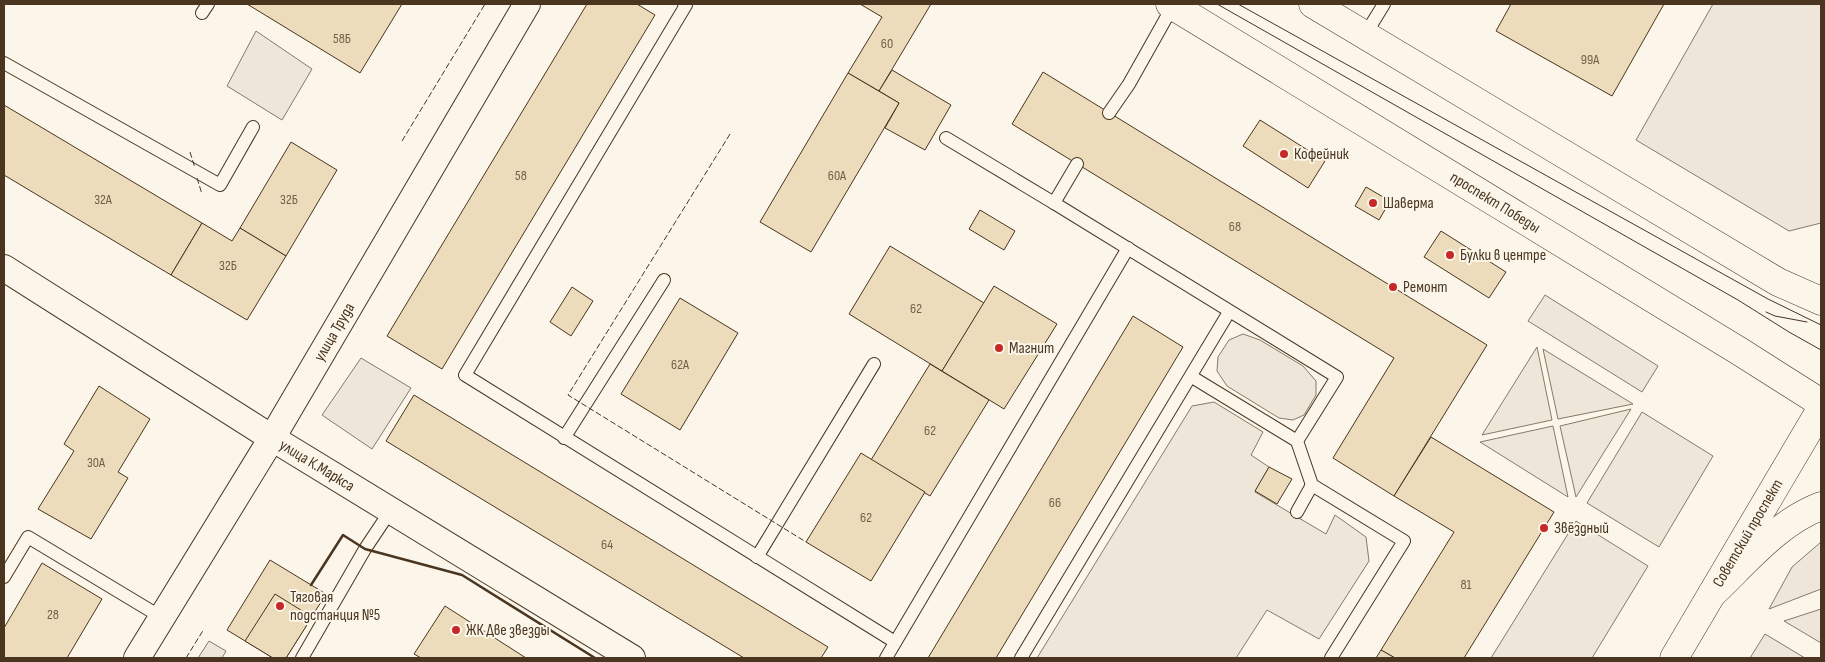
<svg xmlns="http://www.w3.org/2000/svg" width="1825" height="662" viewBox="0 0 1825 662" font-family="'Sofia Sans Condensed',sans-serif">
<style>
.green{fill:#ede6d9;stroke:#887966}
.parking{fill:#ede7d9;stroke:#887966}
.building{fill:#ecdcbc;stroke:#4a3520}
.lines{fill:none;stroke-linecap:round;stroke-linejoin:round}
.service-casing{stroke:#4a3520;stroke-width:14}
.minor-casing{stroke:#4a3520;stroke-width:28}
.tertiary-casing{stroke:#4a3520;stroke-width:29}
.primary-casing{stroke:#4a3520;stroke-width:29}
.service{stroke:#fbf6e9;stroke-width:12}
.minor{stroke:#fbf6e9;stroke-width:26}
.tertiary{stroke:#fbf6e9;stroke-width:28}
.primary{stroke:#fbf6e9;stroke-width:28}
.tram{stroke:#4a3520;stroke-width:1}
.fence{stroke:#4a3520;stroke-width:1;stroke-dasharray:6 2.5;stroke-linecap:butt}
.wall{stroke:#4a3520;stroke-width:2.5}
.poi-dot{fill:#c62828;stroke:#fbf6e9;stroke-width:2}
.labels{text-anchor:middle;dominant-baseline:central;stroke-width:4;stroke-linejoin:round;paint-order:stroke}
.number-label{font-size:14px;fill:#725f47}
.poi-label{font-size:16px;fill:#4a3520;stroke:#fbf6e9;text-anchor:start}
.street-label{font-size:16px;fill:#4a3520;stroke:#fbf6e9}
</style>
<rect width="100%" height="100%" fill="#fbf6e9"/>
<g class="green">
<polygon points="1713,4 1821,4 1821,223 1789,231 1636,140"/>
<polygon points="256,31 312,69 282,120 227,86"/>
<polygon points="1545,295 1658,366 1642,392 1528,321"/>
<polygon points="1243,334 1260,340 1303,366 1316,381 1316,395 1304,415 1293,420 1279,418 1227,386 1217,371 1218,357 1229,340"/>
<polygon points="1537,347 1552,420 1482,435"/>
<polygon points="1543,349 1633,404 1558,419"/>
<polygon points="361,358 411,388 372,449 322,415"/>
<polygon points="1214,402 1263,432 1251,455 1269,467 1255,492 1326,534 1335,515 1366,537 1369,561 1319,639 1267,610 1236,658 1037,658 1192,406"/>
<polygon points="1631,409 1576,497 1560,426"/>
<polygon points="1642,412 1713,456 1659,547 1587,503"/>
<polygon points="1553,426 1568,497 1480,442"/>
<polygon points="1576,521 1648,566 1592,658 1491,658"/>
<polygon points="1821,542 1821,589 1769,609 1792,567"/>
<polygon points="1821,609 1821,643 1784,621"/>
<polygon points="1765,634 1805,658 1750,658"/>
</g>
<polygon class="parking" points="209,641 226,651 222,658 198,658"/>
<g class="building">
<polygon points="247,4 402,4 360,73"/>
<polygon points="587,4 637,4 655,15 442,369 387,336"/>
<polygon points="860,4 931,4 879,91 848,73 882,17"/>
<polygon points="1511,4 1664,4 1612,96 1496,31"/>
<polygon points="892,70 951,105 925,150 885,128 899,103 879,91"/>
<polygon points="1043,72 1487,345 1394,496 1333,458 1394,358 1012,124"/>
<polygon points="848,73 899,103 811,252 760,222"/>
<polygon points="4,105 202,223 171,275 4,175"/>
<polygon points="1260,120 1325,161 1308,188 1243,146"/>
<polygon points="291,142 337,170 286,256 240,228"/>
<polygon points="1366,187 1390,201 1379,220 1355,206"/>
<polygon points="980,210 1015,231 1004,250 969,229"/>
<polygon points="202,223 232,241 240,228 286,256 247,320 171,275"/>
<polygon points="1441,231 1506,272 1489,298 1424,257"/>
<polygon points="890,246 984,303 942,371 849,314"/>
<polygon points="994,286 1057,324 1004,409 942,371"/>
<polygon points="572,287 593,301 571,336 550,322"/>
<polygon points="680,298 738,333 680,430 621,394"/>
<polygon points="1133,316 1183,347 996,658 928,658"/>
<polygon points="930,364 989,400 930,496 871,460"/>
<polygon points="99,386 150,419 118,472 128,478 91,539 38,509 74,451 64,444"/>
<polygon points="414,395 828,647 821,658 744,658 386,441"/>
<polygon points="1431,437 1554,512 1464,658 1395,658 1381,650 1454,532 1394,496"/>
<polygon points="861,453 925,492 871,581 806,542"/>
<polygon points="1269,467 1292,479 1277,504 1255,491"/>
<polygon points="270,560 326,594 286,658 273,658 227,630"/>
<polygon points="42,563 102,599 67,658 4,658 4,628"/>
<polygon points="275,594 312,617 286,658 273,658 245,641"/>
<polygon points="445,606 526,658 421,658 414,654"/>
<polygon points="1381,650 1395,658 1376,658"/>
</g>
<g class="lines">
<defs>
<g id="service">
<polyline points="684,4 686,5 465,375 895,642"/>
<polyline points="202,13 208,4"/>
<polyline points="1365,35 1384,4"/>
<polyline points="4,63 220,185 253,127"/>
<polyline points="1109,113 1129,84 1174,4"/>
<polyline points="946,138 1054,203"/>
<polyline points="1077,164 1054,203 1337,377 1297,441 1312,485 1404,541 1331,658"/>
<polyline points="1192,377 1297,441"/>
<polyline points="564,438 664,280"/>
<polyline points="1297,512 1312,485"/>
<polyline points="757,557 874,364"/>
<polyline points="4,577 28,537 161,617"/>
<polyline points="302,658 365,549 391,510"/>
<polyline points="886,658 1128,248"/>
<polyline points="1021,658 1229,312"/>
</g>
<g id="minor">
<path id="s1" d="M4,268L272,438L632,658"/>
<path id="s2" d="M137,658L272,438L527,4"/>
</g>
<g id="tertiary">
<path id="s3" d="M1674,658L1821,409"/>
</g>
<g id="primary">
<path id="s4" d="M1170,4L1739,351L1821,403"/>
<polyline points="1313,4 1778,282 1821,301"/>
<path d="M1712,594C1745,563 1778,522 1821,506"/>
</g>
</defs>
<use href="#service" class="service-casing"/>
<use href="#minor" class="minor-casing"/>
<use href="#tertiary" class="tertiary-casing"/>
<use href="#primary" class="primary-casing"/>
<use href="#service" class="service"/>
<use href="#minor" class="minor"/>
<use href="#tertiary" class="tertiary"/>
<use href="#primary" class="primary"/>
<g class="tram">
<polyline points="1217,4 1738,300 1789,332 1821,350"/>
<polyline points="1238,4 1768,299 1821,325"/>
<polyline points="1766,312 1775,316 1807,322"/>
</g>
<g class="fence">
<polyline points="730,134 568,395 806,542"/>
<polyline points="402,141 485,4"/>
<polyline points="190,152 195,168"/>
<polyline points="197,178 202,194"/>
<polyline points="186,658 204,629"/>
</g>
<polyline class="wall" points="311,585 343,535 365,549 462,575 595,658"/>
</g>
<g class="poi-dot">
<circle cx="1284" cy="154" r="5"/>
<circle cx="1373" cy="203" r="5"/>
<circle cx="1450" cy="255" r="5"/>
<circle cx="1393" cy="287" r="5"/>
<circle cx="999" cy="348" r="5"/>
<circle cx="1544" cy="528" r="5"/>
<circle cx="280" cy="606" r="5"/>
<circle cx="456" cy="630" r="5"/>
</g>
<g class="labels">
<g class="number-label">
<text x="342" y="38">58Б</text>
<text x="887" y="43">60</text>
<text x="1590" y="59">99А</text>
<text x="521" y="175">58</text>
<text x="837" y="175">60А</text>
<text x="103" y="199">32А</text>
<text x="289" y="199">32Б</text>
<text x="1235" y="226">68</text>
<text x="228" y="265">32Б</text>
<text x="916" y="308">62</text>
<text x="680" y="364">62А</text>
<text x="930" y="430">62</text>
<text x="96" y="462">30А</text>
<text x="1055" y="502">66</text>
<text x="866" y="517">62</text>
<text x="607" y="544">64</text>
<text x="1466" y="584">81</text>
<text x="53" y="614">28</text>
</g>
<g class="poi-label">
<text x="1294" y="154">Кофейник</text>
<text x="1383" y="203">Шаверма</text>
<text x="1460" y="255">Булки в центре</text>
<text x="1403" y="287">Ремонт</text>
<text x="1009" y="348">Магнит</text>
<text x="1554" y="528">Звёздный</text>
<text x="290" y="597">Тяговая<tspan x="290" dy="18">подстанция №5</tspan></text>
<text x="466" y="630">ЖК Две звезды</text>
</g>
<g class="street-label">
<text stroke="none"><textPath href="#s4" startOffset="381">проспект Победы</textPath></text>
<text stroke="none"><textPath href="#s2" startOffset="381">улица Труда</textPath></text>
<text stroke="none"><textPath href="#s1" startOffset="370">улица К.Маркса</textPath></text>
<text stroke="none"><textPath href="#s3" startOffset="145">Советский проспект</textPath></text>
</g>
</g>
<rect width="1825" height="662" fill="none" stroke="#4a3520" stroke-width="10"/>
</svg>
